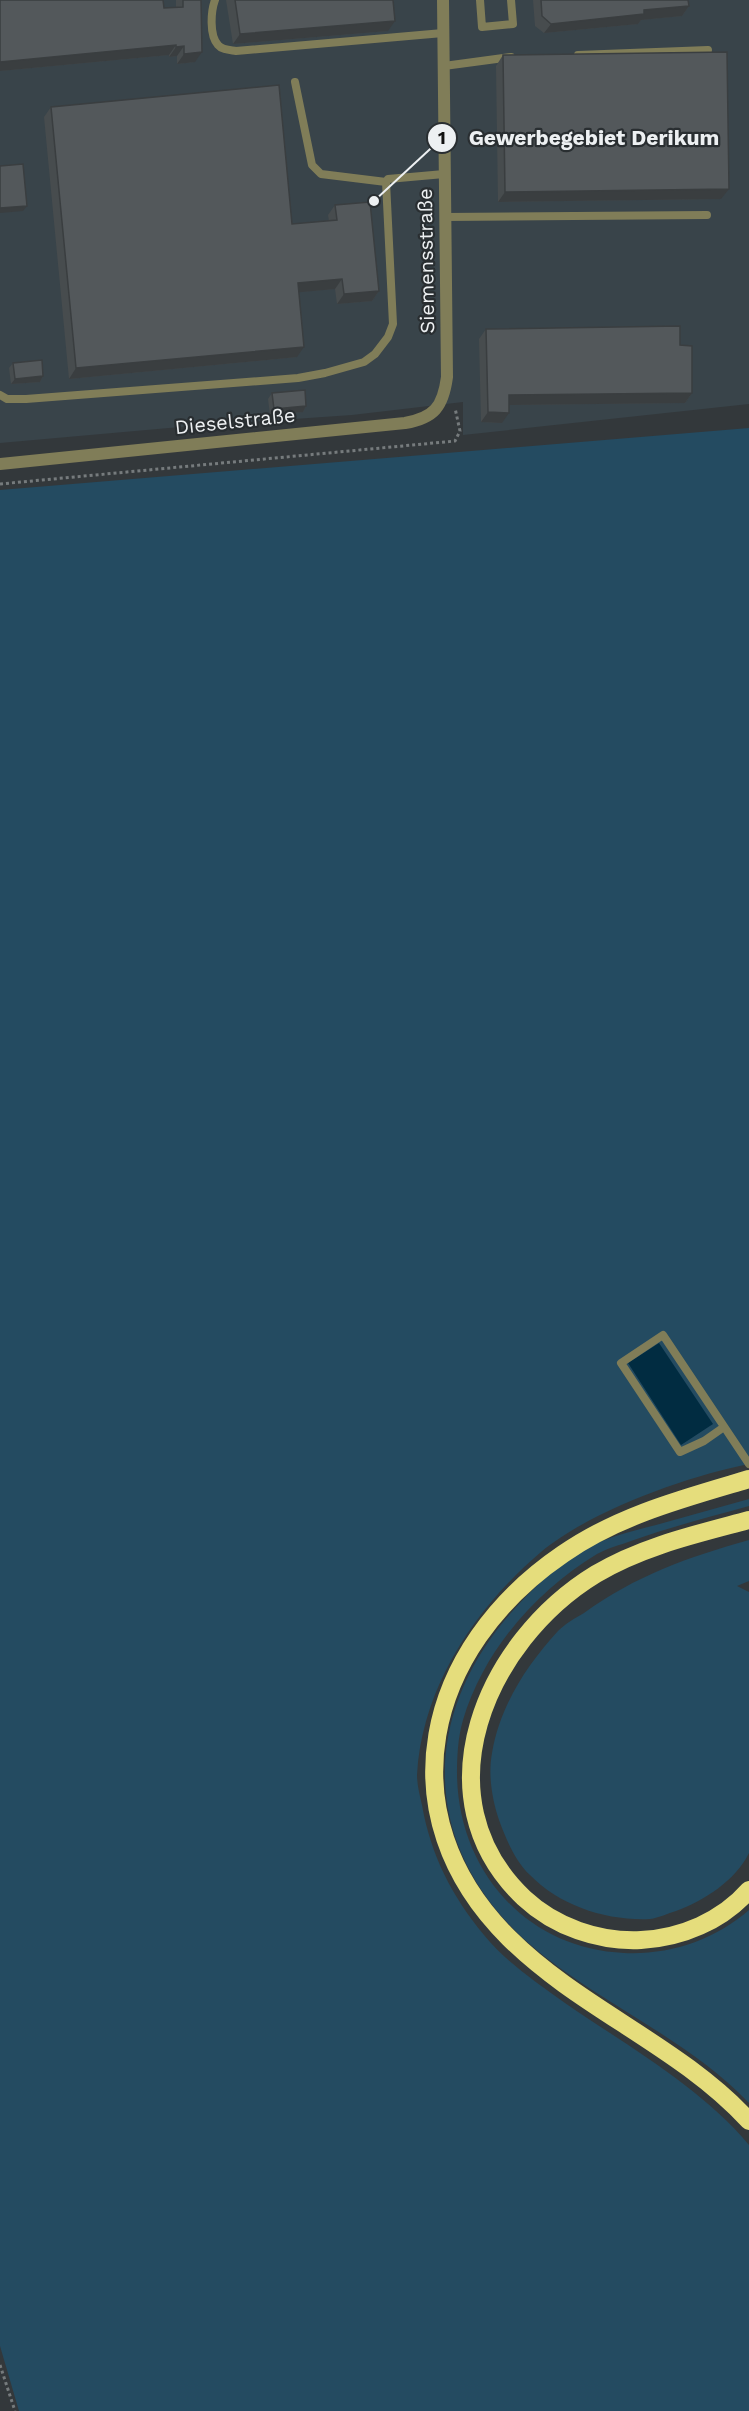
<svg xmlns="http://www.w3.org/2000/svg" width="749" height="2411" viewBox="0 0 749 2411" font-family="'Work Sans',sans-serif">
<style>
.built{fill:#39444a}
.green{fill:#244b61}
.water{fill:#012c41}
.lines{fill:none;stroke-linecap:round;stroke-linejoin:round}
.path{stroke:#767b7d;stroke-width:3;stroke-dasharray:3 3;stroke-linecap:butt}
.service{stroke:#807d58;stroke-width:8}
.minor{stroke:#807d58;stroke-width:12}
.motorway{stroke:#e5dd7c;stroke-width:18}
.wall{fill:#474c4e}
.shaded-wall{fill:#3a3e40}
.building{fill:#53585b;stroke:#3a3e40;stroke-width:1.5}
.labels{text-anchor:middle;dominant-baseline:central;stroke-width:4.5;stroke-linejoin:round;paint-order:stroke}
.street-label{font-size:20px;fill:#edf0f2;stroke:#292e31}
.leader{fill:none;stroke:#edf0f2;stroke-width:2}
.callout-dot{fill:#edf0f2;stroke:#292e31;stroke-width:2}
.mark-label{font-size:18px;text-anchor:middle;font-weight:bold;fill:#111}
.callout-label{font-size:21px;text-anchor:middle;font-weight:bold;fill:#edf0f2;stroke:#292e31;stroke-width:4.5;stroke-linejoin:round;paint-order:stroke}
</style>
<rect width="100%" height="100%" fill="#33383b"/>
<polygon class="built" points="0,0 749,0 749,404 463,435 463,402 352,415 180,427 0,443"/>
<g class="green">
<path d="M749,428V1464C687,1476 590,1511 541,1552C475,1608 422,1687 417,1775C417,1785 420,1796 422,1805C431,1856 452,1896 484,1935C506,1962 537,1983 565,2003C626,2045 702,2088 749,2145V2411H19L0,2346V490Z"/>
<path d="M749,1499V1506C710,1517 670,1527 631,1541C620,1545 608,1548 597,1554C536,1591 484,1650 463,1720C458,1737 457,1756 457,1774C458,1870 526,1949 624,1953C671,1955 714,1940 749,1910V2103C685,2036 595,2002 526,1941C425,1850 419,1725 504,1621C525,1596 550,1571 578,1553C602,1538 629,1532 656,1525C687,1516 718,1508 749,1499Z"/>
<path d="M749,1540V1581L737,1586L749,1592V1853C736,1880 704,1901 676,1911C668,1913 659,1918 650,1919C607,1921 560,1906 530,1875C515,1861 506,1839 499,1820C492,1799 488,1775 492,1753C500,1706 526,1666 558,1631C565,1624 575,1618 584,1613C635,1576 688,1557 749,1540Z"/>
</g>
<polygon class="water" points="659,1343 713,1424 681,1445 628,1363"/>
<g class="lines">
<g class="path">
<polyline points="0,484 455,441 460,431 455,408"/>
<polyline points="0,2365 15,2411"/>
</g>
<g class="service">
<path d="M215,0C211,11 209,35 218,45C222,50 230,50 236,51L443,33"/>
<polyline points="480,0 482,27 513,24 511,0"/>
<polyline points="578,55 708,50"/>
<polyline points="444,66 511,57"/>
<polyline points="295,82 312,165 321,174 386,182"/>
<polyline points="445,217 707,215"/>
<polyline points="0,395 7,399 26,399 298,378 325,373 364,362 375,354 388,337 393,324 386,182 388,179 444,174"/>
<polyline points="724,1427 704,1441 680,1452 621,1363 663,1335 749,1464"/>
</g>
<path class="minor" d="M0,464L405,423C434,418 443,407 447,377L443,0"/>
<g class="motorway">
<path d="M749,1479C685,1498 619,1515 563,1554C425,1648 384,1814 509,1938C580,2009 680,2046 749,2121"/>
<path d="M749,1520C697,1534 643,1546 596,1574C486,1641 418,1797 524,1898C555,1927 599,1942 641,1940C681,1938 722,1921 749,1890"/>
</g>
</g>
<g class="wall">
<polygon points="0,0 164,8 176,8 176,0 201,0 195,62 177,64 177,56 169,57 169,55 0,71"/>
<polygon points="226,0 393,0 388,31 233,44"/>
<polygon points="533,0 688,0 689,6 682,16 641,20 638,24 544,33 535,26"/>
<polygon points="503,55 721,199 498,202 496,66"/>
<polygon points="51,107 292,224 329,221 328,215 335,205 379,291 372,301 337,304 335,289 299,292 297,357 69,379 44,117"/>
<polygon points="486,329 692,393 685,403 509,405 502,423 481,422 479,339"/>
<polygon points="13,363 43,376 40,382 11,384 9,368"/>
<polygon points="272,393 306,406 303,412 270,415 268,399"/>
</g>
<g class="shaded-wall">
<polygon points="689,6 682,16 641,20 638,24 544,33 551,24 644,10"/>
<polygon points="395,21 388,31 233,44 240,34"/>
<polygon points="176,45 169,55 0,71 0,62"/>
<polygon points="184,46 177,56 169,57 176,47"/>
<polygon points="202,52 195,62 177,64 184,54"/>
<polygon points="729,189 721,199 498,202 505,192"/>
<polygon points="27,206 23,211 0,213 0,208"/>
<polygon points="342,279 335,289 291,293 298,283"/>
<polygon points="379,291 372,301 337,304 344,294"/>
<polygon points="304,347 297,357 69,379 76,368"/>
<polygon points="43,376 40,382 11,384 15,379"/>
<polygon points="692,393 685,403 502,405 509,395"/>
<polygon points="306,406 303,412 270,415 274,409"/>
<polygon points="488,412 509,413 502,423 481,422"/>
</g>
<g class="building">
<polygon points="0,0 163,0 164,8 183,7 183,0 201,0 202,52 184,54 184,46 176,47 176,45 0,62"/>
<polygon points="235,0 393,0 395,21 240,34"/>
<polygon points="541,0 688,0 689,6 644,10 644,14 551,24 542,16"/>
<polygon points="727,52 729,189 505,192 503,55"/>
<polygon points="279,85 292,224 337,220 335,205 370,202 379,291 344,294 342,279 298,283 304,347 76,368 51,107"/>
<polygon points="23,164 27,206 0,208 0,166"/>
<polygon points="680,326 680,345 692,346 692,393 509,395 509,413 488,412 486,329"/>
<polygon points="42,360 43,376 15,379 13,363"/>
<polygon points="305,390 306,406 274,409 272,393"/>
</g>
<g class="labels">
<g class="street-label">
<text transform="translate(426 261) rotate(-91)">Siemensstraße</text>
<text transform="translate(235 421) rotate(-6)">Dieselstraße</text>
</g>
</g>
<path class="leader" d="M374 201L442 138"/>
<g class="callout-dot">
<circle cx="374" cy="201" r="6"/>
<circle cx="442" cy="138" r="15"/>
</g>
<g class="mark-label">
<text x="442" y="144">1</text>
</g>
<g class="callout-label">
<text x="594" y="145">Gewerbegebiet Derikum</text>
</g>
</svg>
